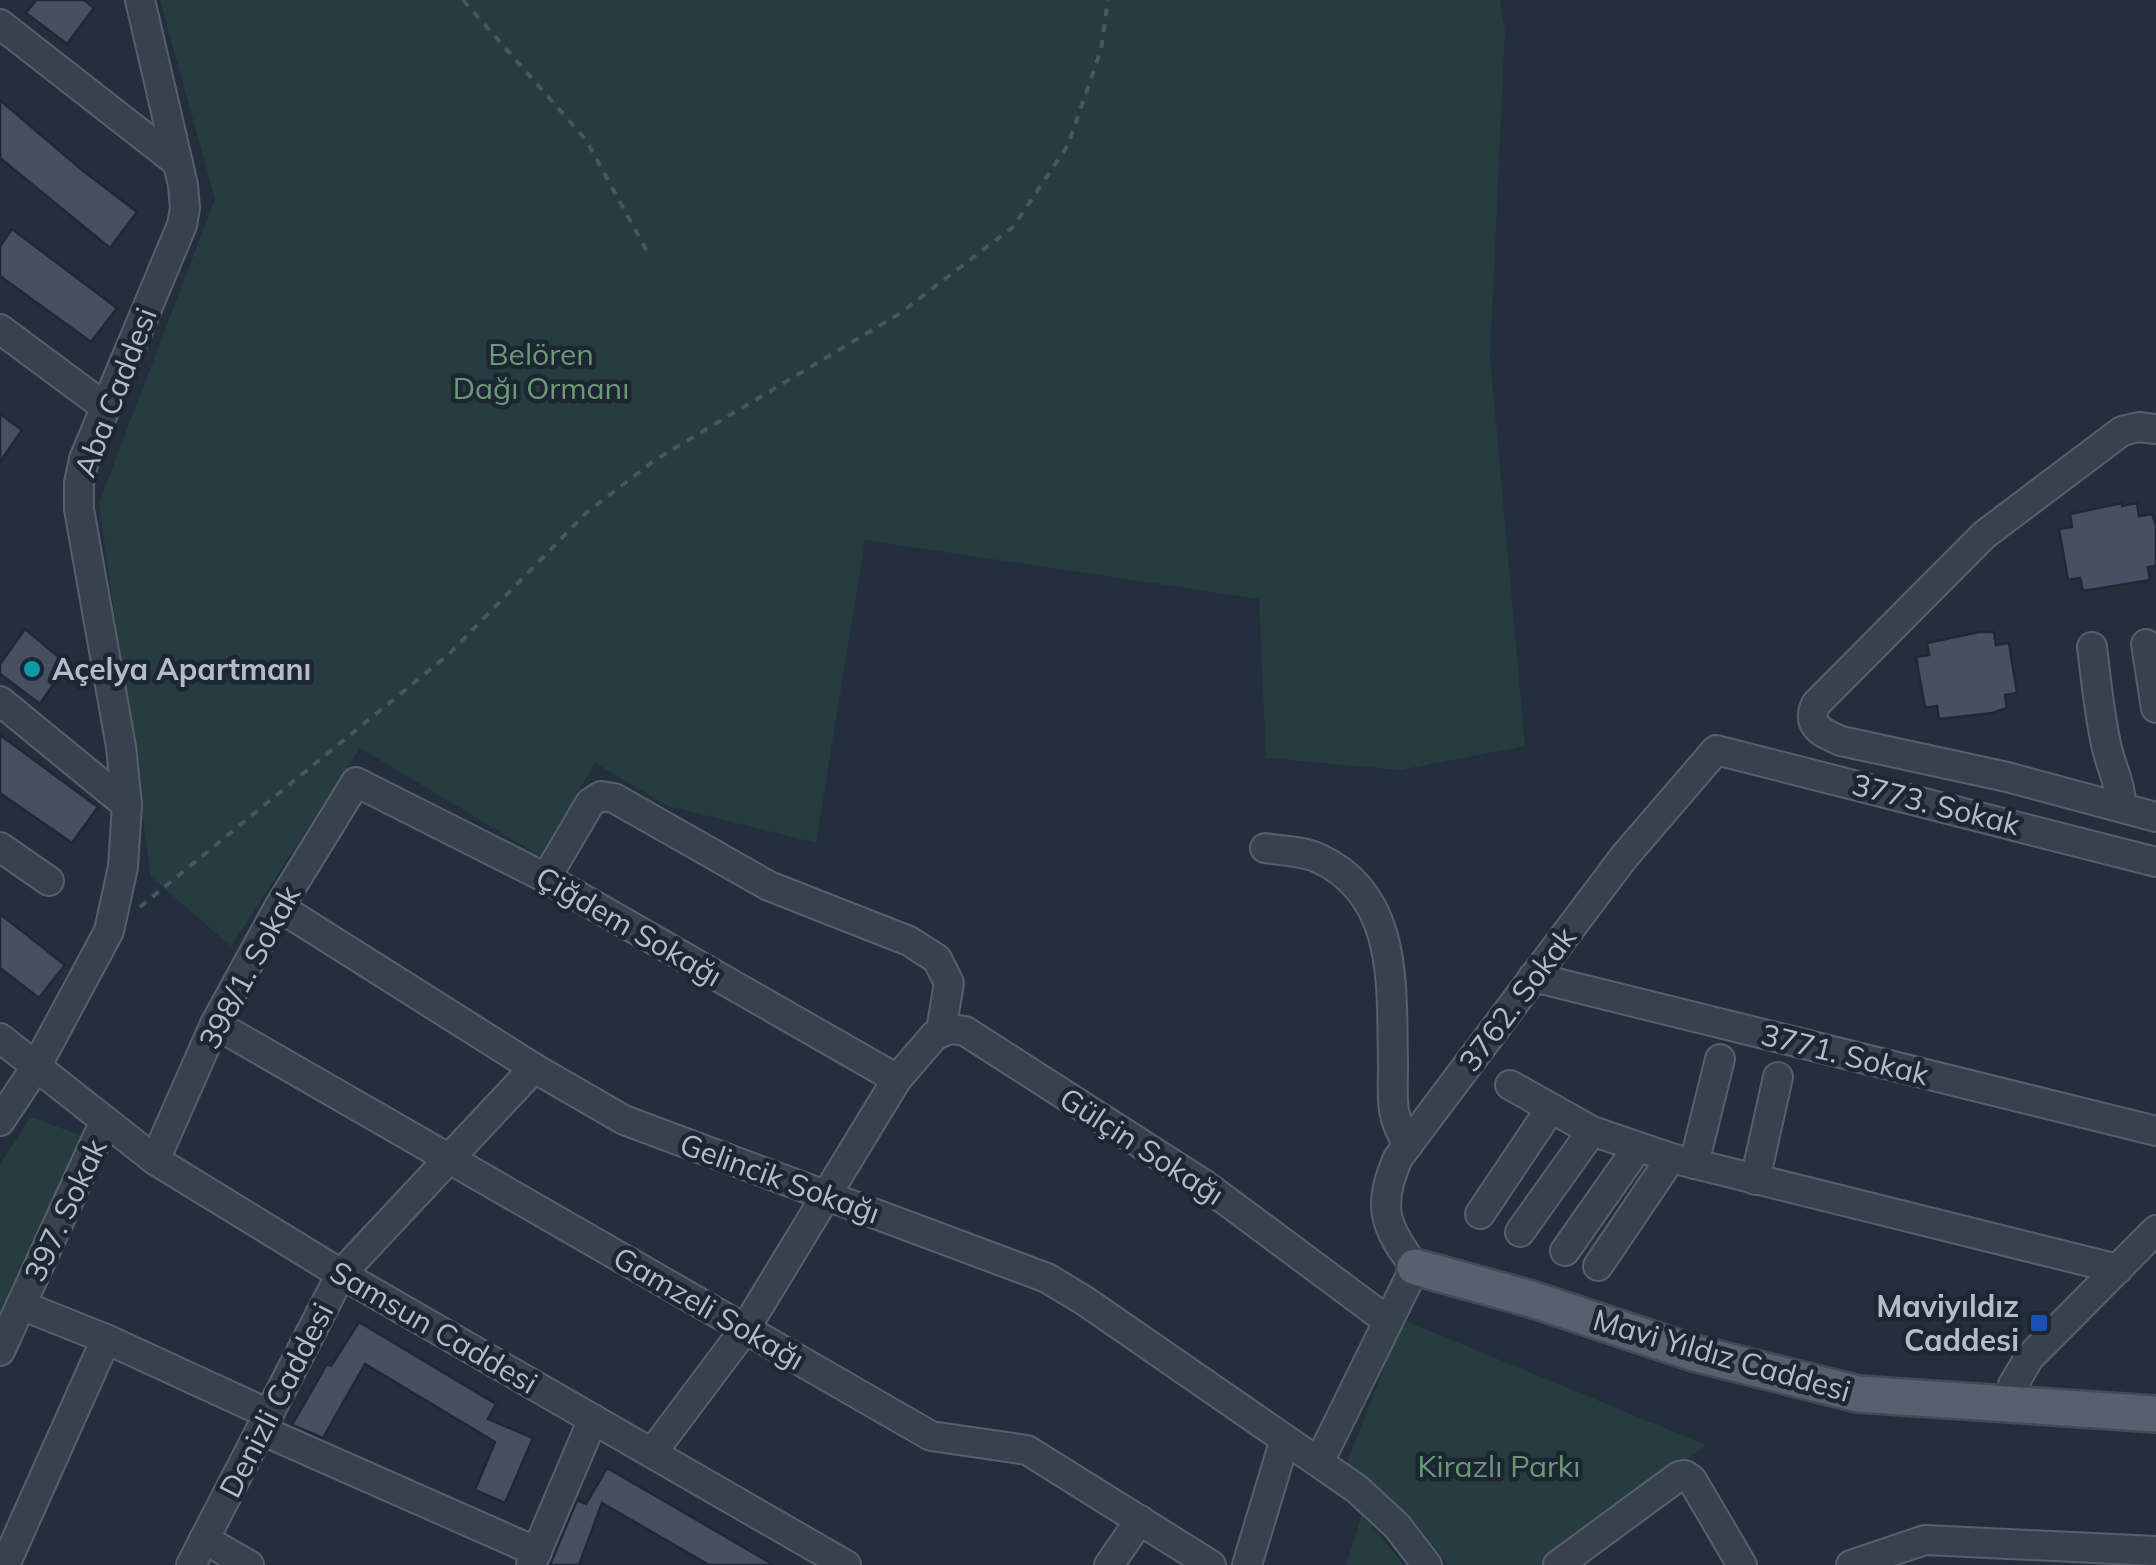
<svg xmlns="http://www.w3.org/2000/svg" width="2156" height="1565" viewBox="0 0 2156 1565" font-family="Mulish,sans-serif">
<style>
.green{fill:#263c3f}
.building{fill:#455162;stroke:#1f2835;stroke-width:2.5}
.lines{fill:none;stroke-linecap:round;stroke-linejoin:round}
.minor-casing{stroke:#565f6c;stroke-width:32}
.major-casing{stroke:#414a57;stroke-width:40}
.path{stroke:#44595c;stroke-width:4;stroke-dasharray:8 8;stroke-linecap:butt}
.minor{stroke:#38414e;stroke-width:28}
.major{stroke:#56606e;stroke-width:35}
.culture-dot{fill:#0f9aa8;stroke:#1d2633;stroke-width:4}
.transit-dot{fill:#1a4fb4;stroke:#1d2633;stroke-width:4}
.labels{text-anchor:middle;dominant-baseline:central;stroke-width:9;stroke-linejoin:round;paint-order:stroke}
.park-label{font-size:30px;fill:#6b9a76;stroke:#1d2633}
.street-label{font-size:30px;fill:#b4bcc9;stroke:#1d2633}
.poi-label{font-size:30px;font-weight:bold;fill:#b4bcc9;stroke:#1d2633;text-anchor:start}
</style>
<rect width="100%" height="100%" fill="#242f3e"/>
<g class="green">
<polygon points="160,0 1500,0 1505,31 1490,356 1525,746 1400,770 1266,758 1259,599 865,540 816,843 668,806 595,763 540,856 360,748 231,946 151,877 99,503 215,199"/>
<polygon points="31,1117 82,1136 0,1326 0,1164"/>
<polygon points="1403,1320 1706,1445 1547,1565 1448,1565 1417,1524 1346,1465"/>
<polygon points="1362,1514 1404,1565 1346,1565"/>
</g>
<g class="building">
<polygon points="36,0 84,0 94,8 67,44 26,13"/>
<polygon points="0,100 82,170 137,212 110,248 0,158"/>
<polygon points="12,229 117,308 91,342 0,276 0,246"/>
<polygon points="0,414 22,430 0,462"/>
<polygon points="2122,503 2122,506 2137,503 2139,516 2152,514 2156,525 2156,566 2148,567 2150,580 2083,591 2080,578 2068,580 2059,529 2072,527 2070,514"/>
<polygon points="25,629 67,664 40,704 0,674 0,664"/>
<polygon points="1979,632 1994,632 1996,645 2009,643 2017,693 2005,695 2007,708 1992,713 1939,719 1937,706 1925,708 1916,657 1929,655 1927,643"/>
<polygon points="0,735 98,807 72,843 0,793"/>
<polygon points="0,914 65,965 39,998 0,968"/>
<polygon points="359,1322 496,1404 488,1419 533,1438 505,1503 475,1490 495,1442 365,1364 323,1438 292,1425 327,1364 331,1366"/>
<polygon points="607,1468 678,1509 774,1565 709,1565 602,1503 579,1565 550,1565 577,1500 586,1504"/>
</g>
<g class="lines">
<defs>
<g id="minor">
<polyline points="0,24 178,163"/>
<polyline points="0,329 105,407"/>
<path d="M2156,429L2139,427L2122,431L1984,535L1816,704C1806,726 1822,733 1841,741L2007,777L2156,817"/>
<polyline points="2146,644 2156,708"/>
<path d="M2092,647C2096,679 2099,712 2106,744C2110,765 2122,786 2121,807"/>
<polyline points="0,701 127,805"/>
<polyline points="0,847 49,881"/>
<path d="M1265,848C1282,851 1303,851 1318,858C1400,895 1391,988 1393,1063C1393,1098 1389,1114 1408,1145"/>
<polyline points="546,878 590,803 601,796 614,798 769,886 909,941 937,959 949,983 941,1031"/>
<polyline points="279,907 534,1068 624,1120 1047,1278 1085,1301 1357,1489 1397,1526 1427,1565"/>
<polyline points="1533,977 2156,1131"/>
<polyline points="215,1024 931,1436 1027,1450 1211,1565"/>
<polyline points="0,1038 155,1160 341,1274 846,1565"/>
<polyline points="1510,1085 1592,1131 1671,1158 2118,1269"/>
<polyline points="0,1121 36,1067 109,931 123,867 127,805 121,747 79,509 79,483 84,459 182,225 185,208 183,185 140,0"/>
<polyline points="155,1160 215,1024 279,907 356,782 546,878 897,1079"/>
<polyline points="1694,1164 1720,1059"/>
<polyline points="1755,1180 1778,1077"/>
<polyline points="1480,1214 1551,1108"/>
<polyline points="1520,1232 1592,1131"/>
<polyline points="1565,1251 1638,1147"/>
<polyline points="1598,1266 1671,1158"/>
<polyline points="21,1305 106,1339 269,1414"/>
<polyline points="0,1351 104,1123"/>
<polyline points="2008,1406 2013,1385 2029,1358 2156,1230"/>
<polyline points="261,1430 537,1552"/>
<polyline points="652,1453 745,1329 897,1079 935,1035 951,1029 965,1031 1205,1185 1388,1321"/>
<path d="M1319,1462L1415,1267C1384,1226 1377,1206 1398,1158L1624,857L1716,750L2156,862"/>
<polyline points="204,1539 249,1565"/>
<polyline points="5,1565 106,1339"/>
<polyline points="191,1565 341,1274 534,1068"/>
<polyline points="531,1565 593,1419"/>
<polyline points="1109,1565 1140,1520"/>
<polyline points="1247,1565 1285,1439"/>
<polyline points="1558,1565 1679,1476 1685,1475 1692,1480 1742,1565"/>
<polyline points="1851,1565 1925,1540 2156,1551"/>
</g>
<polyline id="major" points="1415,1267 1531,1299 1694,1353 1858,1394 2156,1414"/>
</defs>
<use href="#minor" class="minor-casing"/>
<use href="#major" class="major-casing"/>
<g class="path">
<polyline points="463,0 586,140 649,255"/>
<polyline points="140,907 449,654 586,513 655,460 899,314 1013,227 1068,145 1101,50 1108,0"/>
</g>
<use href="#minor" class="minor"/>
<use href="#major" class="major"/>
</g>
<circle class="culture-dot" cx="32" cy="669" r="10"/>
<rect class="transit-dot" x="2029" y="1313" width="20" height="20" rx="5"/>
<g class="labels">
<g class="park-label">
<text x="541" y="354">Belören<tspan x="541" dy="34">Dağı Ormanı</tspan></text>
<text x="1499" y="1466">Kirazlı Parkı</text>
</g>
<g class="street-label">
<text transform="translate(115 392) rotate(-69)">Aba Caddesi</text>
<text transform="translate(1936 804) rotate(14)">3773. Sokak</text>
<text transform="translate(629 926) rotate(30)">Çiğdem Sokağı</text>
<text transform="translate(249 967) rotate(-62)">398/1. Sokak</text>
<text transform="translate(1517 999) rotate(-53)">3762. Sokak</text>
<text transform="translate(1845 1054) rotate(14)">3771. Sokak</text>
<text transform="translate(1142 1146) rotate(33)">Gülçin Sokağı</text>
<text transform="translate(780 1178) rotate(20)">Gelincik Sokağı</text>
<text transform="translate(65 1210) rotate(-65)">397. Sokak</text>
<text transform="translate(709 1308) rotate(30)">Gamzeli Sokağı</text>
<text transform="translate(434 1327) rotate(30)">Samsun Caddesi</text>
<text transform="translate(1722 1355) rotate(16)">Mavi Yıldız Caddesi</text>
<text transform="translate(276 1400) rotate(-63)">Denizli Caddesi</text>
</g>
<g class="poi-label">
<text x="52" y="669">Açelya Apartmanı</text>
<text x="2019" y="1306" text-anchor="end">Maviyıldız<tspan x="2019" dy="34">Caddesi</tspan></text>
</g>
</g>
</svg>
